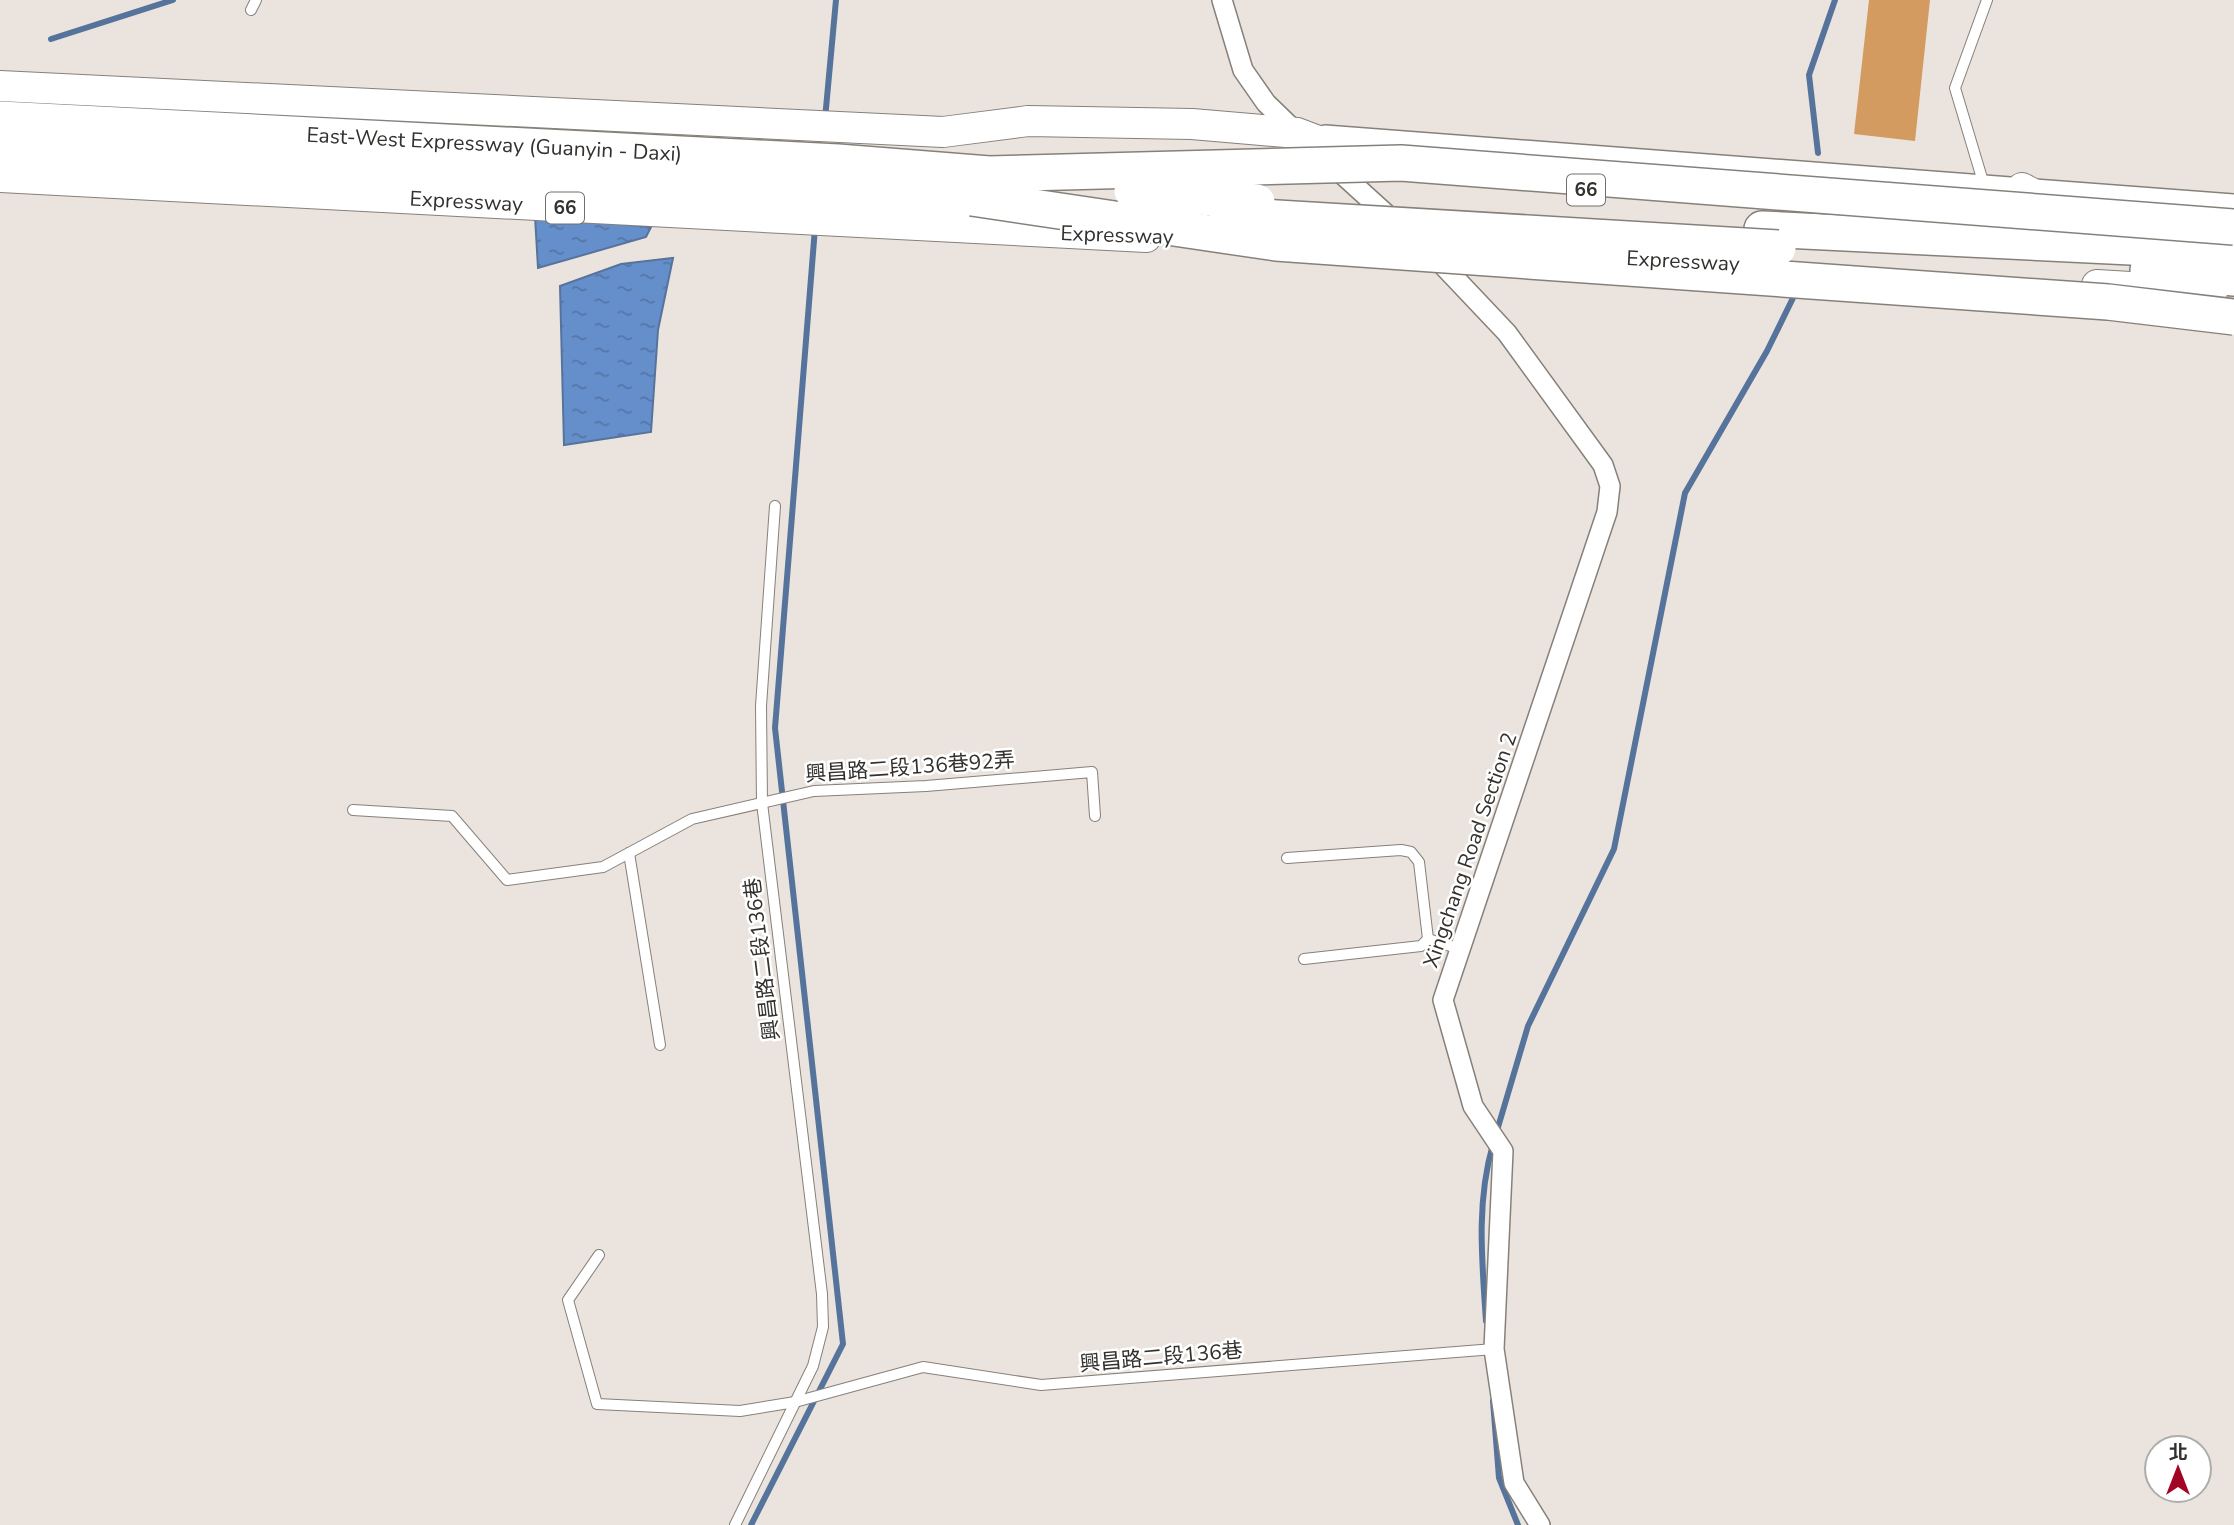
<svg xmlns="http://www.w3.org/2000/svg" width="2234" height="1525" viewBox="0 0 2234 1525" font-family="'Nunito Sans','Noto Sans TC',sans-serif">
<style>
.water{fill:url(#water-ripples);stroke:#56739c;stroke-width:2}
.lines{fill:none;stroke-linecap:round;stroke-linejoin:round}
.stream{stroke:#56739c;stroke-width:6}
.building{fill:#d39b5f}
.lane-casing{stroke:#86807a;stroke-width:12}
.street-casing{stroke:#86807a;stroke-width:22}
.primary-casing{stroke:#86807a;stroke-width:32}
.highway-casing{stroke:#86807a;stroke-width:38}
.lane{stroke:#fff;stroke-width:10}
.street{stroke:#fff;stroke-width:19}
.primary{stroke:#fff;stroke-width:30}
.highway{stroke:#fff;stroke-width:35}
.highway-bridge-casing{stroke:#86807a;stroke-width:38;stroke-linecap:butt}
.highway-bridge{stroke:#fff;stroke-width:35}
.labels{text-anchor:middle;dominant-baseline:central;stroke-width:5;stroke-linejoin:round;paint-order:stroke}
.shield{fill:#fff;stroke:#706f6d;stroke-width:2}
.shield-label{font-size:19px;font-weight:bold;fill:#33312e}
.street-label{font-size:21px;fill:#33312e;stroke:#fff}
</style>
<defs>
<pattern id="water-ripples" width="26" height="14" patternUnits="userSpaceOnUse" patternTransform="scale(1.75)"><rect width="26" height="14" fill="#658fcb"/><path d="M2 4q2-2 4 0t4 0M15 11q2-2 4 0t4 0" fill="none" stroke="#5475a5"/></pattern>
</defs>
<rect width="100%" height="100%" fill="#ebe4de"/>
<g class="water">
<polygon points="535,216 651,227 646,237 538,268"/>
<polygon points="673,258 658,330 651,432 564,445 560,286 621,264"/>
</g>
<g class="lines">
<g class="stream">
<polyline points="51,39 173,0"/>
<polyline points="825,119 836,0"/>
<polyline points="1818,153 1809,75 1835,0"/>
<polyline points="1496,1134 1528,1026 1614,849 1685,493 1767,351 1793,298"/>
<path d="M1486,1321C1482,1261 1476,1203 1493,1144"/>
<polyline points="1493,1401 1499,1478 1518,1525"/>
<polyline points="751,1525 843,1344 775,728 815,228"/>
</g>
</g>
<polygon class="building" points="1869,0 1930,0 1915,141 1854,134"/>
<g class="lines">
<defs>
<g id="lane">
<polyline points="251,10 256,0"/>
<polyline points="1984,185 1955,88 1987,0"/>
<polyline points="353,810 452,816 507,880 603,867 692,819 814,791 926,786 1092,772 1095,816"/>
<polyline points="629,853 660,1045"/>
<polyline points="1287,858 1401,850 1411,852 1419,862 1428,939 1460,949"/>
<polyline points="1304,959 1421,946 1428,939"/>
<polyline points="599,1255 568,1300 597,1404 740,1411 795,1402 923,1367 1041,1385 1494,1349"/>
<polyline points="735,1525 813,1366 823,1327 822,1294 762,803 761,706 775,506"/>
</g>
<g id="street">
<polyline points="1222,0 1243,70 1266,103 1298,134"/>
<polyline points="1325,135 2234,204"/>
<polyline points="1331,164 1397,224"/>
<polyline points="1435,257 1507,333 1603,465 1610,486 1607,512 1443,1000 1473,1106 1503,1151 1494,1349 1514,1483 1540,1525"/>
</g>
<g id="primary">
<polyline points="0,86 943,132 1028,121 1192,124 1297,133 1371,161"/>
<path id="s1" d="M0,177L1146,237"/>
<polyline points="2022,188 2068,213"/>
<polyline points="2097,285 2212,292"/>
</g>
<g id="highway">
<path id="s2" d="M0,119L838,162L989,174"/>
<polyline points="0,149 972,198"/>
<polyline points="1762,229 2234,252"/>
<polyline points="2148,270 2234,278"/>
</g>
</defs>
<use href="#lane" class="lane-casing"/>
<use href="#street" class="street-casing"/>
<use href="#primary" class="primary-casing"/>
<use href="#highway" class="highway-casing"/>
<use href="#lane" class="lane"/>
<use href="#street" class="street"/>
<use href="#primary" class="primary"/>
<use href="#highway" class="highway"/>
<defs>
<g id="highway-bridge">
<polyline points="989,174 1401,163 2234,227"/>
<polyline points="1132,191 1257,202"/>
<polyline points="972,198 1276,243 2108,302 2234,317"/>
<polyline points="1227,215 1778,248"/>
</g>
</defs>
<use href="#highway-bridge" class="highway-bridge-casing"/>
<use href="#highway-bridge" class="highway-bridge"/>
</g>
<g class="labels">
<g class="shield">
<rect x="1567" y="174.5" width="38" height="31" rx="5"/>
<rect x="546" y="192.5" width="38" height="31" rx="5"/>
</g>
<g class="shield-label">
<text x="1586" y="190">66</text>
<text x="565" y="208">66</text>
</g>
<g class="street-label">
<text stroke="none"><textPath href="#s2" startOffset="495">East-West Expressway (Guanyin - Daxi)</textPath></text>
<text stroke="none"><textPath href="#s1" startOffset="467">Expressway</textPath></text>
<text transform="translate(1117 235) rotate(2)">Expressway</text>
<text transform="translate(1683 261) rotate(3)">Expressway</text>
<text transform="translate(910 767) rotate(-4)">興昌路二段136巷92弄</text>
<text transform="translate(1470 850) rotate(-71)">Xingchang Road Section 2</text>
<text transform="translate(762 959) rotate(-97)">興昌路二段136巷</text>
<text transform="translate(1161 1357) rotate(-5)">興昌路二段136巷</text>
</g>
</g>
<g transform="translate(2178 1469)"><circle r="33" fill="#ffffff" stroke="#adadab" stroke-width="2"/>
<path d="M0-5L12 26L0 18L-12 26Z" fill="#a30625"/>
<text y="-10" font-size="19" font-weight="bold" text-anchor="middle" fill="#33312e">北</text>
</g>
</svg>
